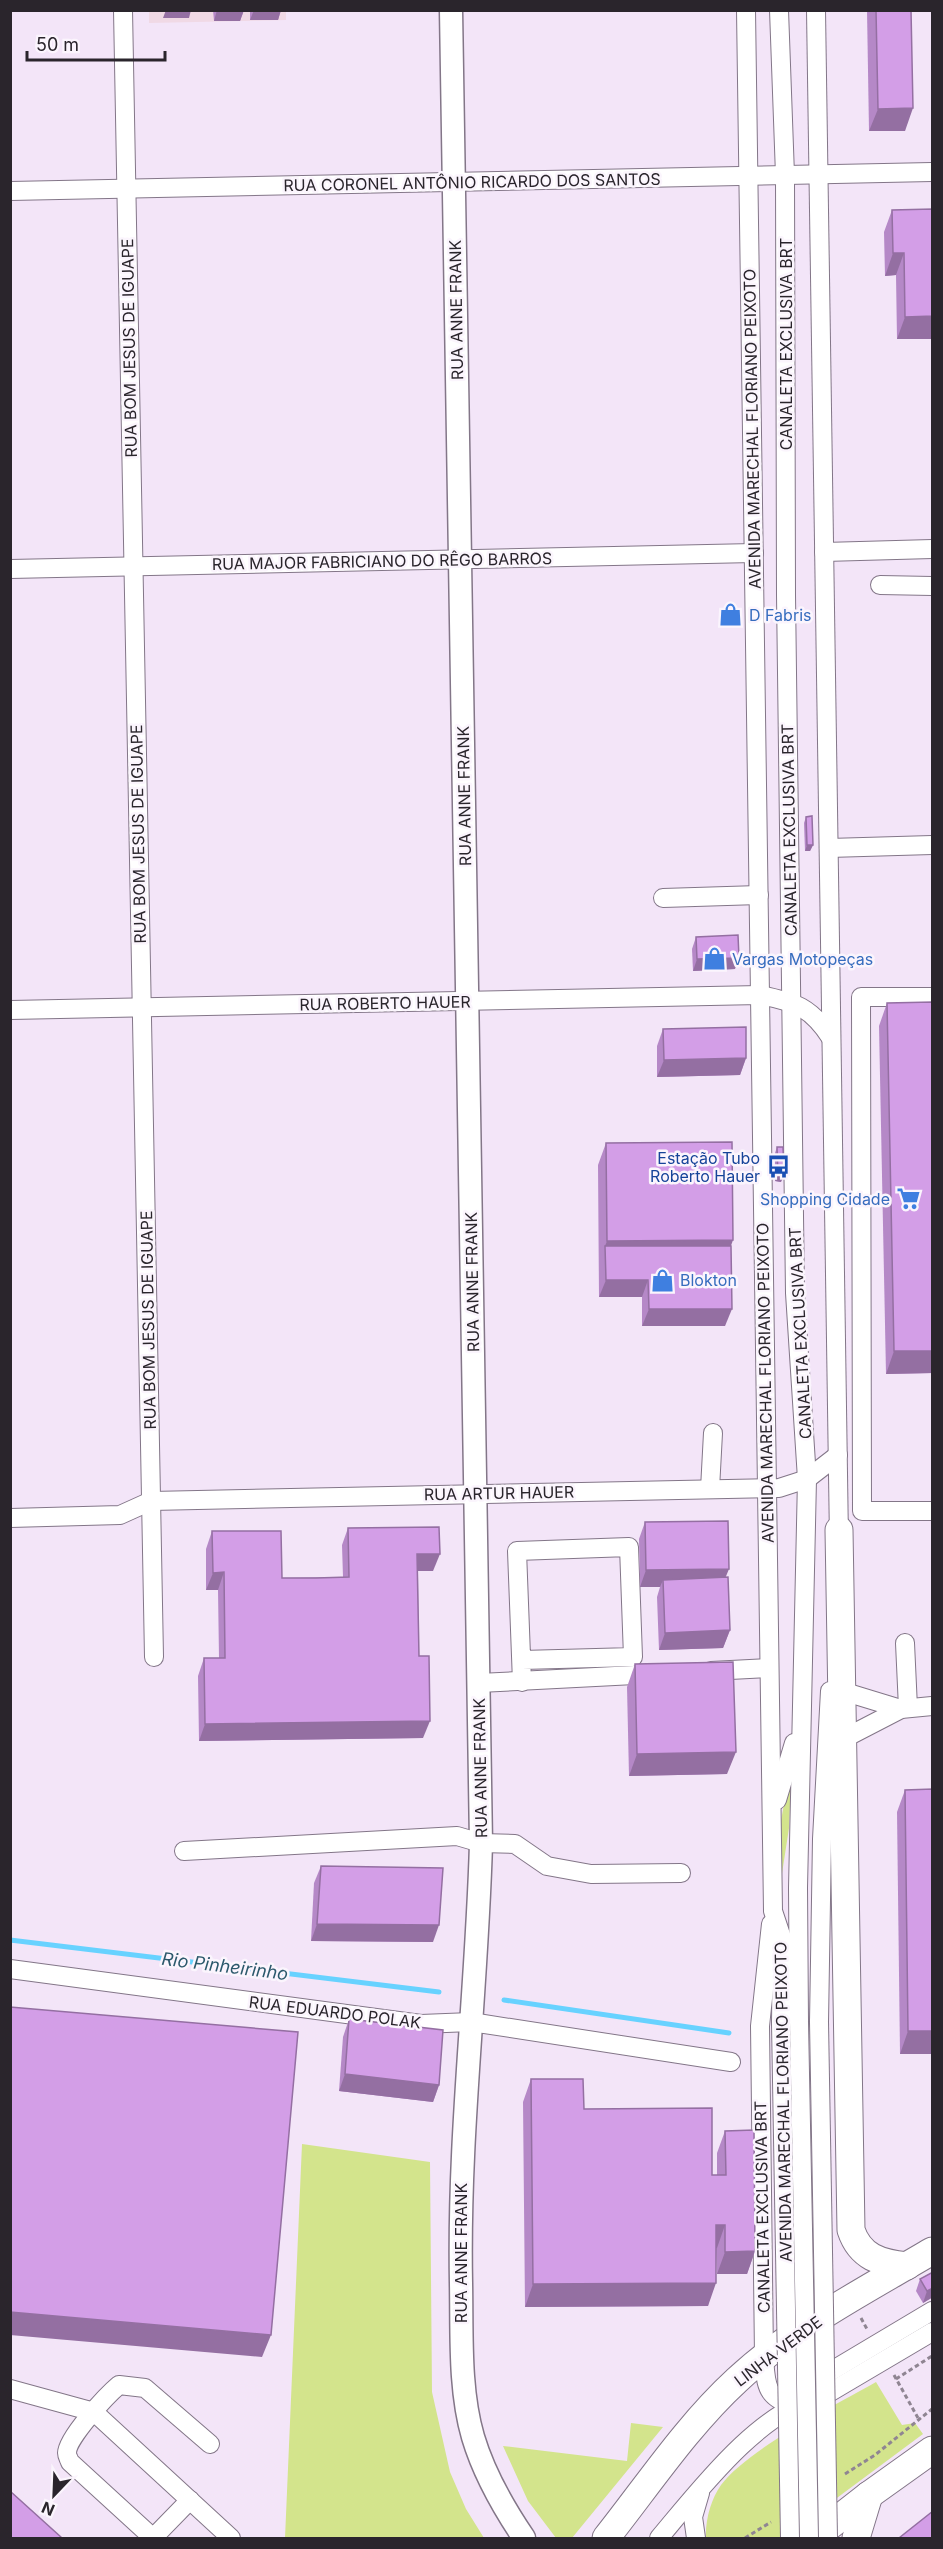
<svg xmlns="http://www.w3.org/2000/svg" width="943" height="2549" viewBox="0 0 943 2549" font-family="Inter,sans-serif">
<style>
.education{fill:#f0d9e5}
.green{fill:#d3e48c}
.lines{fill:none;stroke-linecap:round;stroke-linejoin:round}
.stream{stroke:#67d2ff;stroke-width:5}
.minor-casing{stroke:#837688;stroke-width:20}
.major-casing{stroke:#837688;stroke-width:25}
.highway-casing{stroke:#837688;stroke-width:29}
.path{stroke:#8f8592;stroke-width:3;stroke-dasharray:4.5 3;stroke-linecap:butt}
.minor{stroke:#fff;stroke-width:18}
.major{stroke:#fff;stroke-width:22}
.highway{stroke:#fff;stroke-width:27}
.minor-bridge-casing{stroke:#837688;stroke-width:20;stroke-linecap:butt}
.minor-bridge{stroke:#fff;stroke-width:18}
.wall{fill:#b588c7}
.shaded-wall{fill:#946fa2}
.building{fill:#d39ee7;stroke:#946fa2;stroke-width:1.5}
.labels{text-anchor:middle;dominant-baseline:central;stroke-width:5;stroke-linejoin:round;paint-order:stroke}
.street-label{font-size:16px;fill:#2a252c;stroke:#fbf5fd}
.shop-label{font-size:16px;fill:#366cbe;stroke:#fbf5fd;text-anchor:start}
.transit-label{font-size:16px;fill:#164399;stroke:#fbf5fd;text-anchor:end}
.water-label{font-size:18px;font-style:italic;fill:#2c596c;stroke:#fbf5fd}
</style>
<rect width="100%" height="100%" fill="#f3e5f8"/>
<polygon class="education" points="149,11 286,11 286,20 149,23"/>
<g class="green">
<polygon points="788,1782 791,1782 789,1828 781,1880 780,1826"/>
<polygon points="302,2144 430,2162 432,2392 450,2472 466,2509 484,2538 285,2538"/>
<path d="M876,2382L902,2425L915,2423L923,2434L783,2538H706C705,2521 711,2499 721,2485C749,2448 834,2406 876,2382Z"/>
<polygon points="631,2423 663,2427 572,2538 556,2538 528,2501 503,2446 627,2461"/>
</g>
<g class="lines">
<g class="stream">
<polyline points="10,1940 439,1992"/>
<polyline points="504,2000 729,2033"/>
</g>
<defs>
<g id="minor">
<polyline points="123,10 154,1657"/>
<polyline points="746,10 773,1911 782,1938 781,2023"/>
<polyline points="779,10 785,175 786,595 795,1293 807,1479 798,1888 799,2022"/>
<polyline points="816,10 839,1540"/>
<polyline points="10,191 932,172"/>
<polyline points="824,552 932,549"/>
<polyline points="10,569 754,553"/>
<polyline points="880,585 932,586"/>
<polyline points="829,848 932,845"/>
<polyline points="663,898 759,895"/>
<polyline points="932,997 861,997 862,1511 932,1511"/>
<path d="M10,1010L760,995C795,1002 811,1007 831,1038"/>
<polyline points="710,1489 713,1433"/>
<polyline points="10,1518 120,1515 151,1501 779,1488 807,1479 838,1455"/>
<polyline points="905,1643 908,1708"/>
<polyline points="522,1660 633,1657 629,1547 517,1551 522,1682"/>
<polyline points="711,1671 769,1668"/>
<polyline points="479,1683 654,1674"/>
<polyline points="842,1691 901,1709"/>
<polyline points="843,1739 901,1709 932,1706"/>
<polyline points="777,1800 794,1743"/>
<polyline points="184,1851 457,1836 481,1843 515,1844 547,1866 591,1874 681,1873"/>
<path d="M771,1924L760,2026L764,2357C766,2385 765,2397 794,2406"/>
<polyline points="10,1969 421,2024 471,2022 731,2062"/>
<polyline points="819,2022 822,1839 830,1691"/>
<polyline points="816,2383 818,2379 932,2311"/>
<polyline points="10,2389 94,2412 231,2538"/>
<path d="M190,2500L153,2538L70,2462C69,2459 67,2456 67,2453C67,2438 107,2395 119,2385L145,2388L210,2444"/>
<path d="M659,2538C697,2493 761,2408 822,2397L932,2332"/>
<polyline points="696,2538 693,2517 700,2493"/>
</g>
<path id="major" d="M451,10L481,1843C477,1991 458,2135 461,2283C462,2334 459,2389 473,2437C484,2474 503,2507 524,2538"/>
<g id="highway">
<path d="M839,1530L851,2230C860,2257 880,2263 907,2266"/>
<path d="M606,2538C648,2485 687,2426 737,2380C794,2327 866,2290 932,2251"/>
<polyline points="814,2538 869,2495 932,2450"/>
<polyline points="856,2538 869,2495"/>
</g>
</defs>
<use href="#minor" class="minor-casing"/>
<use href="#major" class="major-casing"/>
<use href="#highway" class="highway-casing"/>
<g class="path">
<polyline points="861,2318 868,2331"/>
<polyline points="894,2375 918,2418"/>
<polyline points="896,2379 932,2356"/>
<polyline points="845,2474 875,2455 932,2409"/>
<polyline points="745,2538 771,2522"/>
</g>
<use href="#minor" class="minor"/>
<use href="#major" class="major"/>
<use href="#highway" class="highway"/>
<defs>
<g id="minor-bridge">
<polyline points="799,2022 809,2538"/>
<polyline points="819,2022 828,2538"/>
<polyline points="781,2023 790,2538"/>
</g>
</defs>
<use href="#minor-bridge" class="minor-bridge-casing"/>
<use href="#minor-bridge" class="minor-bridge"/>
</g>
<g class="wall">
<polygon points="213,10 244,10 240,21 214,21"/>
<polygon points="250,10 281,10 278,20 250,20"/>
<polygon points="867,10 911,10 905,131 869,131"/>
<polygon points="892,210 933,339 897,339 896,275 885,276 884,232"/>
<polygon points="806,817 813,845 810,851 805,851 804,823"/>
<polygon points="696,937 735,969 693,971 692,949"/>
<polygon points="887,1003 933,1373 886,1374 879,1026"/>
<polygon points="663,1029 746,1058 740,1075 657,1077 657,1046"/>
<polygon points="606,1143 731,1246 725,1326 642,1326 642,1297 599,1297 598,1165"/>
<polygon points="777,1147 781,1182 775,1181 775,1153"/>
<polygon points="645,1522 726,1577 730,1630 723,1648 659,1650 657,1597 660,1587 640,1587 639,1539"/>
<polygon points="348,1528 433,1571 418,1571 419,1656 423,1738 199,1741 198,1676 204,1658 219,1658 218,1590 206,1590 206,1549 212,1531 282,1578 343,1577 342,1545"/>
<polygon points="635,1664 727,1774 629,1776 627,1687"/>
<polygon points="933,1789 933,2054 900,2054 897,1812 905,1790"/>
<polygon points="321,1866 433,1942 311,1941 314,1883"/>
<polygon points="349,2019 439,2085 433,2102 339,2091 343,2037"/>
<polygon points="531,2079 584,2109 712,2175 717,2175 717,2153 725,2131 755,2251 747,2274 717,2274 716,2248 708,2306 525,2307 523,2102"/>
<polygon points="933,2272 933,2297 923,2303 916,2291 920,2279"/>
</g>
<g class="shaded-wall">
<polygon points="166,10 191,10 189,18 163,18"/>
<polygon points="217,10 244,10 240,21 214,21"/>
<polygon points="254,10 281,10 278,20 250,20"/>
<polygon points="913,108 905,131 869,131 878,109"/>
<polygon points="893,253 904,253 896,275 885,276"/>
<polygon points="933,316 933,339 897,339 905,317"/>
<polygon points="807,845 813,845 810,851 805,851"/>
<polygon points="739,958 735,969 693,971 697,959"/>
<polygon points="746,1058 740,1075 657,1077 664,1060"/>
<polygon points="778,1175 784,1176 781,1182 775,1181"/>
<polygon points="733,1240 725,1263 605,1246 607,1241"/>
<polygon points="606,1280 648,1280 642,1297 599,1297"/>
<polygon points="649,1309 732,1309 725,1326 642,1326"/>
<polygon points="894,1351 933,1351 933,1373 886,1374"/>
<polygon points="417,1554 440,1554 433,1571 411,1571"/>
<polygon points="729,1569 722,1586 663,1580 660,1587 640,1587 646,1570"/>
<polygon points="224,1572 218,1590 206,1590 213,1573"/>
<polygon points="730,1630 723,1648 659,1650 665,1633"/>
<polygon points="430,1721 423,1738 199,1741 205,1724"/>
<polygon points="736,1752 727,1774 629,1776 637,1754"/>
<polygon points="317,1924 439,1925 433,1942 311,1941"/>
<polygon points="908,2031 933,2031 933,2054 900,2054"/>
<polygon points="345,2074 439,2085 433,2102 339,2091"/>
<polygon points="716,2225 725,2225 717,2248 708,2248"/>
<polygon points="755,2251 747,2274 717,2274 725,2252"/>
<polygon points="716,2283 708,2306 525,2307 533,2284"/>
<polygon points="933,2288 933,2297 923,2303 927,2291"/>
<polygon points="10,2312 271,2335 262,2357 10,2335"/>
</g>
<g class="building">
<polygon points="876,10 911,10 913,108 878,109"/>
<polygon points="933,209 933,316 905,317 904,253 893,253 892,210"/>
<polygon points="812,816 813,845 807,845 806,817"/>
<polygon points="738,935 739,958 697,959 696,937"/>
<polygon points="933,1002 933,1351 894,1351 887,1003"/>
<polygon points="746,1027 746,1058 664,1060 663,1029"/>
<polygon points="732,1142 733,1240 607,1241 606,1143"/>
<polygon points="777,1147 783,1147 784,1176 778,1175"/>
<polygon points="605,1246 731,1246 732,1309 649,1309 648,1280 606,1280"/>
<polygon points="728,1521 729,1569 646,1570 645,1522"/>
<polygon points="439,1527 440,1554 417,1554 419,1656 429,1656 430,1721 205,1724 204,1658 225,1658 224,1572 213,1573 212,1531 281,1531 282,1578 316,1578 349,1577 348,1528"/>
<polygon points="728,1577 730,1630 665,1633 663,1580"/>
<polygon points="733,1662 736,1752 637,1754 635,1664"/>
<polygon points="933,1789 933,2031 908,2031 905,1790"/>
<polygon points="321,1866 443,1868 439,1925 317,1924"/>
<polygon points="10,2007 298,2032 271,2335 10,2312"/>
<polygon points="349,2019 443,2030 439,2085 345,2074"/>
<polygon points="531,2079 583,2079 584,2109 712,2108 712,2175 726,2175 725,2131 754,2130 755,2251 725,2252 725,2225 716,2225 716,2283 533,2284"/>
<polygon points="933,2272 933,2288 927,2291 920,2279"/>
<polygon points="10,2491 62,2538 10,2538"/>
<polygon points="933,2511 933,2538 899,2538"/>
</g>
<defs>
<symbol id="shop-bare" viewBox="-9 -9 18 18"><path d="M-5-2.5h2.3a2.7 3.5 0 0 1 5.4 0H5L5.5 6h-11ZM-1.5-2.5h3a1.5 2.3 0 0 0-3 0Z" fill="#3f7fe0" stroke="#fbf5fd" stroke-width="2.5" paint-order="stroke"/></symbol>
<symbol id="bus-bare" viewBox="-9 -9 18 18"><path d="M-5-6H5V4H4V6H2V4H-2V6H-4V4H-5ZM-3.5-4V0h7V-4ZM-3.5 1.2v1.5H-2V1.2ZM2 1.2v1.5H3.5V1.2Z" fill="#1a4fb4" stroke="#fbf5fd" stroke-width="2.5" paint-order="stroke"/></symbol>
<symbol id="supermarket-bare" viewBox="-9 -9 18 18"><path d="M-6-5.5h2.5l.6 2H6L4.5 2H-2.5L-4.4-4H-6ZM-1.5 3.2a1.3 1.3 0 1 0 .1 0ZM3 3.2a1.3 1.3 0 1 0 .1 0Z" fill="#3f7fe0" stroke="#fbf5fd" stroke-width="2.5" paint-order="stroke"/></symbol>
</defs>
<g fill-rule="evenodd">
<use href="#shop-bare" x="714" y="598" width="33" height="33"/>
<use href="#shop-bare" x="698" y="942" width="33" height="33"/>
<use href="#bus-bare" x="762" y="1150" width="33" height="33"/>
<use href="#supermarket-bare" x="892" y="1182" width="33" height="33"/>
<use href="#shop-bare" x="646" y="1264" width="33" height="33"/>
</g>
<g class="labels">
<g class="street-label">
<text transform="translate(472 182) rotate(-1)">RUA CORONEL ANTÔNIO RICARDO DOS SANTOS</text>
<text transform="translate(456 310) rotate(-91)">RUA ANNE FRANK</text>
<text transform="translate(786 344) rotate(-90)">CANALETA EXCLUSIVA BRT</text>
<text transform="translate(129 348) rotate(-91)">RUA BOM JESUS DE IGUAPE</text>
<text transform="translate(752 429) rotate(-91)">AVENIDA MARECHAL FLORIANO PEIXOTO</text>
<text transform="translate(382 561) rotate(-1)">RUA MAJOR FABRICIANO DO RÊGO BARROS</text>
<text transform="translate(464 796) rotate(-91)">RUA ANNE FRANK</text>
<text transform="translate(789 830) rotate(-91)">CANALETA EXCLUSIVA BRT</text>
<text transform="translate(138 834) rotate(-91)">RUA BOM JESUS DE IGUAPE</text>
<text transform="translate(385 1003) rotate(-1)">RUA ROBERTO HAUER</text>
<text transform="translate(472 1282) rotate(-91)">RUA ANNE FRANK</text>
<text transform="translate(148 1320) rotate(-91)">RUA BOM JESUS DE IGUAPE</text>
<text transform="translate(800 1333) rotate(-93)">CANALETA EXCLUSIVA BRT</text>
<text transform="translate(765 1383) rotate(-91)">AVENIDA MARECHAL FLORIANO PEIXOTO</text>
<text transform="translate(499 1493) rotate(-1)">RUA ARTUR HAUER</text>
<text transform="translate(480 1768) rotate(-91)">RUA ANNE FRANK</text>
<text transform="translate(335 2012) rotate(7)">RUA EDUARDO POLAK</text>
<text transform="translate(783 2102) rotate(-91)">AVENIDA MARECHAL FLORIANO PEIXOTO</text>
<text transform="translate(762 2207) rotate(-91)">CANALETA EXCLUSIVA BRT</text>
<text transform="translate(461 2253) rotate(-90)">RUA ANNE FRANK</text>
<text transform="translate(778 2351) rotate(-37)">LINHA VERDE</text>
</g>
<g class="shop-label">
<text x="749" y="615">D Fabris</text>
<text x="732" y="959">Vargas Motopeças</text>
<text x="890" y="1199" text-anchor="end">Shopping Cidade</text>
<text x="680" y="1280">Blokton</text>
</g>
<g class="transit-label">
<text x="760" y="1158">Estação Tubo<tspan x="760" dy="18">Roberto Hauer</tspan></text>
</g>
<g class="water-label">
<text transform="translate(225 1966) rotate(7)">Rio Pinheirinho</text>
</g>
</g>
<rect width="943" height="2549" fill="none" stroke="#2a252c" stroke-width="24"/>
<g transform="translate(54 2495) rotate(203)" stroke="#fbf5fd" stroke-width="4.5" paint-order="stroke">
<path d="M0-4.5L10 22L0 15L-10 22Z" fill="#2a252c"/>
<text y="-9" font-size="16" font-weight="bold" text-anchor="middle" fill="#2a252c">N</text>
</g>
<path d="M27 51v9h138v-9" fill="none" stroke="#2a252c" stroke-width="3"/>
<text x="36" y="51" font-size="18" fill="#2a252c" stroke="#fbf5fd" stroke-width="4.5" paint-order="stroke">50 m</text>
</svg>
